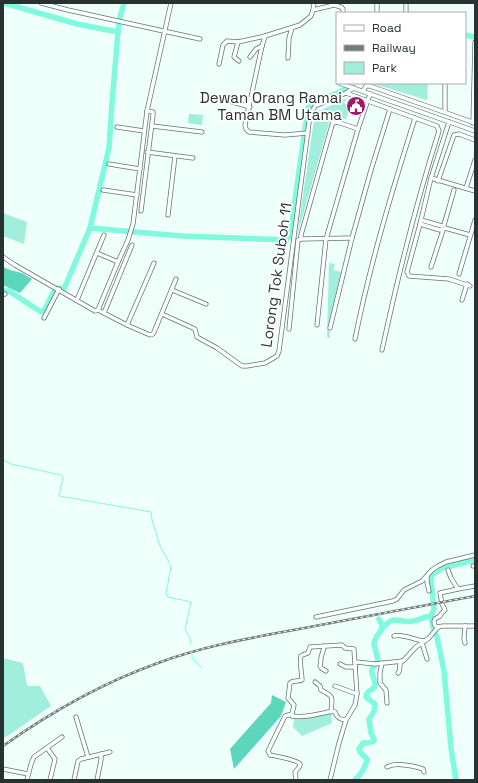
<svg xmlns="http://www.w3.org/2000/svg" width="478" height="783" viewBox="0 0 478 783" font-family="'Space Grotesk',sans-serif">
<style>
.green{fill:#a0eedb}
.forest{fill:#5cd7bd}
.lines{fill:none;stroke-linecap:round;stroke-linejoin:round}
.stream{stroke:#81f9de;stroke-width:1}
.river{stroke:#81f9de;stroke-width:5.5}
.minor-casing{stroke:#5f7771;stroke-width:5}
.minor{stroke:#fff;stroke-width:3.5}
.rail-casing{stroke:#717d7a;stroke-width:2.5}
.rail{stroke:#fff;stroke-width:1;stroke-dasharray:3;stroke-linecap:butt}
.labels{text-anchor:middle;dominant-baseline:central;stroke-width:3.5;stroke-linejoin:round;paint-order:stroke}
.poi-label{font-size:15px;fill:#283230;stroke:#fff;text-anchor:end}
.street-label{font-size:15px;fill:#283230;stroke:#fff}
</style>
<rect width="100%" height="100%" fill="#effffa"/>
<g class="green">
<polygon points="376,83 428,83 427,100 374,84"/>
<polygon points="347,98 344,103 350,106 346,119 331,116 297,236 315,113"/>
<polygon points="189,114 203,115 202,125 188,123"/>
<polygon points="3,213 27,222 24,244 3,236"/>
<polygon points="329,263 335,264 333,270 341,272 329,326 330,338 327,337"/>
<polygon points="3,658 23,663 27,686 40,686 51,706 3,739"/>
<polygon points="331,713 332,723 302,736 293,727 294,718"/>
</g>
<g class="forest">
<polygon points="3,267 10,270 22,273 32,279 20,293 5,286 3,286"/>
<polygon points="272,695 286,702 281,716 234,769 230,749 271,703"/>
</g>
<g class="lines">
<g class="stream">
<polyline points="3,460 11,464 61,475 63,477 59,496 151,512 152,520 160,546 171,566 166,594 168,597 191,602 185,629 190,638 191,644"/>
<polyline points="192,655 192,658 202,668"/>
</g>
<g class="river">
<polyline points="4,3 77,24 118,32"/>
<polyline points="465,35 475,37"/>
<polyline points="90,228 181,236 286,240 290,236 308,108 310,105 346,89"/>
<polyline points="3,291 9,291 41,312 44,311 54,291 58,288 64,289 90,228 109,148 112,103 118,32 120,17 124,3"/>
<polyline points="431,616 433,627 437,637 444,671 451,748 456,780"/>
<polyline points="379,619 382,625 382,628"/>
<path d="M355,780C361,774 366,767 367,759L360,752L359,749L363,743H368L374,741V739L371,733L369,719C373,714 375,711 375,704L366,697C366,688 375,692 375,685C376,680 370,674 372,669C374,666 377,663 378,660L374,644C375,637 386,621 394,620C400,620 407,623 413,621C419,620 424,617 431,616L434,609L431,580L432,575L442,568L475,560"/>
</g>
<defs>
<g id="minor">
<polyline points="41,3 68,10 200,39"/>
<polyline points="377,3 377,13"/>
<polyline points="313,10 314,3"/>
<polyline points="406,13 406,5"/>
<polyline points="265,36 262,46 245,125 246,129 249,132 285,135 308,133"/>
<polyline points="238,42 234,57 239,61"/>
<polyline points="250,57 256,49 262,46"/>
<polyline points="288,58 289,38 292,28"/>
<polyline points="219,64 223,45 227,41 238,42 265,36 300,25 311,16 313,10 334,5 341,7 343,9 343,13"/>
<polyline points="339,83 475,131"/>
<polyline points="363,91 366,86 370,86 475,123"/>
<path d="M346,93L437,126L439,131C416,203 398,276 382,350"/>
<polyline points="229,101 250,107"/>
<polyline points="445,112 445,83"/>
<polyline points="449,122 431,178 420,224 407,272 409,276 449,279 470,286"/>
<polyline points="473,123 475,42"/>
<polyline points="152,126 202,132"/>
<polyline points="117,127 144,131"/>
<polyline points="147,152 193,158"/>
<polyline points="109,164 140,169"/>
<polyline points="431,178 475,191"/>
<polyline points="438,181 454,135 459,134 475,140"/>
<polyline points="466,188 475,160"/>
<polyline points="103,190 137,195"/>
<polyline points="141,211 153,115 153,112 147,111"/>
<polyline points="168,215 175,156"/>
<polyline points="421,220 442,226"/>
<polyline points="420,224 440,230 442,229"/>
<polyline points="444,225 454,190"/>
<polyline points="445,228 470,235"/>
<polyline points="301,239 301,235 332,125 333,123 337,122 358,129"/>
<polyline points="97,253 118,262"/>
<polyline points="3,257 15,265 95,311 98,310 118,262 128,240 133,224 147,111 171,3"/>
<polyline points="431,267 443,230"/>
<polyline points="459,274 475,220"/>
<polyline points="172,290 206,304"/>
<polyline points="3,295 5,294"/>
<polyline points="77,300 104,235"/>
<polyline points="462,300 467,284"/>
<polyline points="98,310 127,325 150,335 153,334 154,332 176,279"/>
<polyline points="104,313 132,245"/>
<polyline points="162,314 195,329 197,337 217,348 242,366 247,366 265,363 277,356 279,351 310,115 315,106 346,93 354,88"/>
<polyline points="44,318 59,289"/>
<polyline points="127,325 154,263"/>
<polyline points="317,325 326,239 358,129 370,94"/>
<polyline points="330,328 352,238 371,170 390,109"/>
<polyline points="289,329 298,240 301,239 352,238"/>
<path d="M355,339C370,264 392,191 415,118"/>
<polyline points="473,566 475,566"/>
<polyline points="448,570 451,578 458,589 475,586"/>
<polyline points="427,576 427,582 429,591"/>
<polyline points="316,617 393,601 397,599 404,590 422,581 432,570 438,566 446,562 475,555"/>
<polyline points="465,626 464,639 465,643"/>
<path d="M438,628C434,626 433,622 435,619L440,616L441,614L445,610L442,604L440,593L458,589"/>
<path d="M394,636C402,633 414,640 424,641"/>
<polyline points="422,643 427,659"/>
<path d="M324,646C324,650 322,653 321,658C321,661 321,663 320,666L321,668L326,671"/>
<polyline points="356,662 375,664 403,661 416,647 429,638 438,627 443,626 475,626"/>
<polyline points="382,663 380,673 380,683 386,690 387,703"/>
<polyline points="340,664 346,667 355,667"/>
<path d="M398,673L399,672C401,668 398,664 402,661"/>
<path d="M315,682L320,686L321,690C335,697 332,697 331,712"/>
<polyline points="335,686 357,694"/>
<path d="M292,714L285,716L268,751L270,755C275,756 298,760 300,764C301,767 296,770 295,772L296,780"/>
<polyline points="76,717 88,757"/>
<polyline points="47,748 55,759 50,780"/>
<path d="M387,767C389,766 391,765 393,765C399,763 418,767 423,769L424,772"/>
<polyline points="3,769 28,774"/>
<polyline points="27,780 31,764 34,757 62,737"/>
<polyline points="74,780 78,761 81,759 110,752"/>
<polyline points="97,780 101,760 101,754"/>
<path d="M330,780L339,743L346,720L355,705L357,694L354,650V649L345,648L342,645L310,647L308,653C306,654 303,654 301,656C299,659 302,675 302,680C298,682 293,680 290,683L288,698L294,705L292,714V716C305,718 320,714 332,711L335,712C337,718 340,720 346,720"/>
</g>
</defs>
<use href="#minor" class="minor-casing"/>
<use href="#minor" class="minor"/>
<defs>
<path id="rail" d="M3,746C51,712 102,683 158,663C203,646 251,638 299,629C358,618 416,607 475,596"/>
</defs>
<use href="#rail" class="rail-casing"/>
<use href="#rail" class="rail"/>
</g>
<defs>
<symbol id="civic-disc" viewBox="-11 -11 22 22"><circle r="9.5" fill="#9e1a6b" stroke="#fff"/><path d="M-.6-6.5H3V-4.5H.6V-3L4-1V1h2V6H-6V1h2V-1L-.6-3ZM-1.2 2.5V6h2.4V2.5Z" fill="#fff"/></symbol>
</defs>
<g fill-rule="evenodd">
<use href="#civic-disc" x="345" y="95" width="22" height="22"/>
</g>
<g class="labels">
<g class="poi-label">
<text x="342" y="97">Dewan Orang Ramai<tspan x="342" dy="17">Taman BM Utama</tspan></text>
</g>
<g class="street-label">
<text transform="translate(276 275) rotate(-82)">Lorong Tok Suboh 11</text>
</g>
</g>
<rect width="478" height="783" fill="none" stroke="#283230" stroke-width="8"/>
<rect x="336" y="12" width="130" height="72" fill="#ffffff" stroke="#a9adac"/>
<rect x="344" y="25" width="20" height="6" fill="#ffffff" stroke="#a9adac"/>
<text x="372" y="32" font-size="12" fill="#283230">Road</text>
<rect x="344" y="45" width="20" height="6" fill="#717d7a" stroke="#a9adac"/>
<text x="372" y="52" font-size="12" fill="#283230">Railway</text>
<rect x="344" y="62" width="20" height="12" fill="#a0eedb" stroke="#a9adac"/>
<text x="372" y="72" font-size="12" fill="#283230">Park</text>
</svg>
